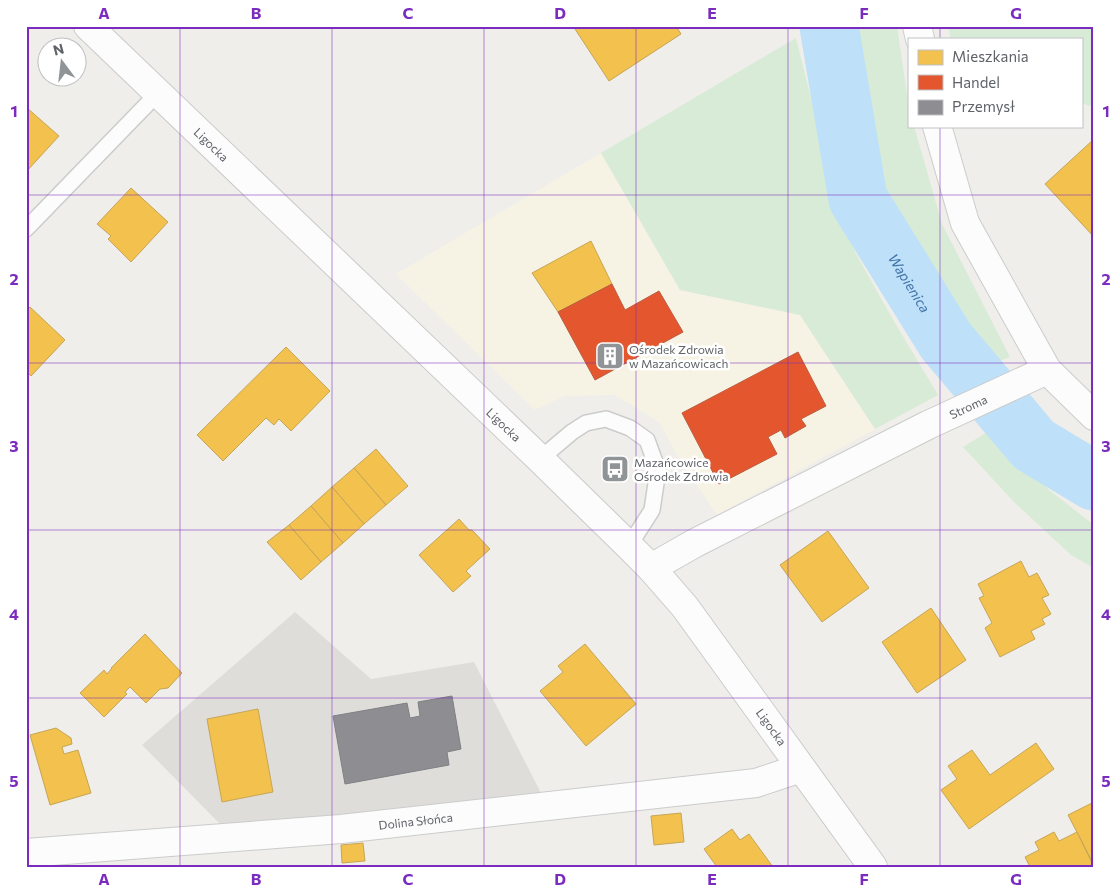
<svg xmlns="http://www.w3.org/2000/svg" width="1120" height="893" viewBox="0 0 1120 893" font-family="Commissioner,sans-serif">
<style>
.commercial{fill:#f7f3e4}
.industrial{fill:#dfddda}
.green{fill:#d8ebd6}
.homes{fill:#f2c14e;stroke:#c6a556}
.shops{fill:#e4572e;stroke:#bc5b3f}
.industry{fill:#8d8d92;stroke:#7f8085}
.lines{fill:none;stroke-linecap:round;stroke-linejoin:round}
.river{stroke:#bfe0f9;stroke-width:59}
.lane-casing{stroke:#cbcccc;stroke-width:18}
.street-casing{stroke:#cbcccc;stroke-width:30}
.secondary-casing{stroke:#cacacb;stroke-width:30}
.lane{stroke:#fdfcfc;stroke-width:15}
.street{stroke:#fdfcfc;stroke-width:28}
.secondary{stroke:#fdfcfc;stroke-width:28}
.grid{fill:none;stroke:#7b2cbf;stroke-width:1;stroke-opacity:0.55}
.labels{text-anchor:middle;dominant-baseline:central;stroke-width:5;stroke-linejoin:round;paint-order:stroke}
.street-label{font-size:12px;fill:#5f6368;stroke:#fff}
.poi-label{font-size:12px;fill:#5f6368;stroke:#fff;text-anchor:start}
.water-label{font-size:14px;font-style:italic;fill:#4174aa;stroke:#fff}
.neatline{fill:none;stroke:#7b2cbf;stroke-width:2}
.grid-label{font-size:16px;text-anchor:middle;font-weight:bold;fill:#7b2cbf}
</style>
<rect width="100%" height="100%" fill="#efeeea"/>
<polygon class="commercial" points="601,153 680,290 800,315 875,429 717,515 680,460 659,422 615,395 564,396 535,410 396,274"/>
<polygon class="industrial" points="295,612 371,679 474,662 543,797 223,827 142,745"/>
<g class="green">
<polygon points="841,26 897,26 909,108 909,126 914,126 942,224 1010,357 985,366 866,189"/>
<polygon points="948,26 1094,26 1094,107 1081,103 1081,39 951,39"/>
<polygon points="796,38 830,175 855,252 892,318 938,395 875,429 800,315 680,290 601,153"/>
<polygon points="992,429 1049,490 1094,525 1094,568 1071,555 1014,502 963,447"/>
</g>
<g class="homes">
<polygon points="573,26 676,26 681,34 609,81"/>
<polygon points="26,107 59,136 26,172"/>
<polygon points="1094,139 1094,237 1045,184"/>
<polygon points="131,188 168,222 131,262 108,239 111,236 97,224"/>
<polygon points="591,241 612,284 558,312 532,273"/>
<polygon points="30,307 65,340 31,376 26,371 26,311"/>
<polygon points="286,347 330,391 291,431 279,419 274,425 266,418 223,461 197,435"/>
<polygon points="376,449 408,486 386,505 354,468"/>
<polygon points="354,468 386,505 364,524 332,487"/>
<polygon points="332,487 364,524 343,543 311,506"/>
<polygon points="311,506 343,543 321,562 289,525"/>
<polygon points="459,519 469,530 472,530 490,549 466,571 471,576 453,592 419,555"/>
<polygon points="289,525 321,562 301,580 267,542"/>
<polygon points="828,531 869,588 822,622 780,565"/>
<polygon points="1021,561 1029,577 1037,573 1049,595 1042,598 1051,614 1042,619 1045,624 1031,631 1035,639 1000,657 985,628 992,623 979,598 984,596 978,584"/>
<polygon points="931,608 966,660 917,693 882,642"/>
<polygon points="145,634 182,673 168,688 160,689 146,703 130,687 125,692 127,694 104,717 80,693 104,670 107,674 112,668 111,668"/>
<polygon points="585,644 636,704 586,746 540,691 563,672 558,666"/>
<polygon points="258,709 273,792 222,802 207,719"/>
<polygon points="56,728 71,738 72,744 62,747 64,754 78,750 91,793 50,805 30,735"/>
<polygon points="1036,743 1054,769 969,829 941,790 957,779 948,766 972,750 990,775"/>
<polygon points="1094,802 1094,865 1068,815"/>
<polygon points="681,813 684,842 654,845 651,816"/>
<polygon points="732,829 740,840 749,834 773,867 717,867 704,849"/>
<polygon points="1054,832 1059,841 1077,832 1094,867 1030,867 1025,857 1039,850 1035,842"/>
<polygon points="363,843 365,861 342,863 341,845"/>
</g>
<g class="shops">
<polygon points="612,284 625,310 659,291 683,332 595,380 558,312"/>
<polygon points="798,352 826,406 801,419 806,426 785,438 781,430 768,437 777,454 719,484 682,413"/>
</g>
<polygon class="industry" points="452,696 461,749 447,752 449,765 345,784 333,716 407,703 410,718 420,716 418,702"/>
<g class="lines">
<path class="river" id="s1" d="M829,26L858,199L946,341L1034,445L1094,481"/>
<defs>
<g id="lane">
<polyline points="26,229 158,93"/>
<polyline points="540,459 572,432 586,423 606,419 630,428 647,440 658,470 652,510 629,546"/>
</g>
<g id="street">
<polyline points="917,26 920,39"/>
<polyline points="937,126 965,223 1047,370 1094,416"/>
<path id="s2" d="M651,568L695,543L928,425L1047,370"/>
<path id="s3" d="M26,853L341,829L756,783L801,768"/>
</g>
<g id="secondary">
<path id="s4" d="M88,26L540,459L629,546L651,568L685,607L873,867"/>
</g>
</defs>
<use href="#lane" class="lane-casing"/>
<use href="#street" class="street-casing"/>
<use href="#secondary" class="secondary-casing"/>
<use href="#lane" class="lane"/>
<use href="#street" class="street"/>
<use href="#secondary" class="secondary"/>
</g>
<path class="grid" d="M180,26V867M332,26V867M484,26V867M636,26V867M788,26V867M940,26V39M940,126V867M26,195H1094M26,363H1094M26,530H1094M26,698H1094"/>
<defs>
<symbol id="building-square" viewBox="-11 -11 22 22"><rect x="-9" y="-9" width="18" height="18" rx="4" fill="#919496" stroke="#fff"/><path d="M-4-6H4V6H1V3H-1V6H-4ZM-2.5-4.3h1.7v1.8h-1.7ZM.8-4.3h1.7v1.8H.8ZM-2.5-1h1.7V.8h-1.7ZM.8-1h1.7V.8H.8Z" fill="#fff"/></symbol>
<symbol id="bus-square" viewBox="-11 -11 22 22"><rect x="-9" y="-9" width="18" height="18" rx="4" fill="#919496" stroke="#fff"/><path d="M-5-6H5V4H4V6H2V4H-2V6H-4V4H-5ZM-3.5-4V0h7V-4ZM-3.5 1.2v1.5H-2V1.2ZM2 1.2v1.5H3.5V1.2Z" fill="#fff"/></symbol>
</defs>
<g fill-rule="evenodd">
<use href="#building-square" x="594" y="340" width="32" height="32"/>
<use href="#bus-square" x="599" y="453" width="32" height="32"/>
</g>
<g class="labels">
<g class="street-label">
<text stroke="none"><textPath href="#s4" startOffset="171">Ligocka</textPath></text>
<text stroke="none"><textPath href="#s2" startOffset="356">Stroma</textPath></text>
<text stroke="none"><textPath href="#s4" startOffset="576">Ligocka</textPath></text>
<text stroke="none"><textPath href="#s4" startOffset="981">Ligocka</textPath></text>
<text stroke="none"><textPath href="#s3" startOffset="391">Dolina Słońca</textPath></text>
</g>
<g class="poi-label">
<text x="629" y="349">Ośrodek Zdrowia<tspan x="629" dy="14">w Mazańcowicach</tspan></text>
<text x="634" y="462">Mazańcowice<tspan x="634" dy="14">Ośrodek Zdrowia</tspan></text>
</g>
<g class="water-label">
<text stroke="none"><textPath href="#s1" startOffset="274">Wapienica</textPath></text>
</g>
</g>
<rect width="1120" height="893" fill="none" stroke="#ffffff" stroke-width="55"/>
<rect x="908" y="38" width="175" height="90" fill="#ffffff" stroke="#bfc1c3"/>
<rect x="918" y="50" width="25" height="15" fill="#f2c14e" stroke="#bfc1c3"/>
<text x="952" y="62" font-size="15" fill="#5f6368">Mieszkania</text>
<rect x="918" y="75" width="25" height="15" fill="#e4572e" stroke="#bfc1c3"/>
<text x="952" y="88" font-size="15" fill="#5f6368">Handel</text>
<rect x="918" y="100" width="25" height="15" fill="#8d8d92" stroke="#bfc1c3"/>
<text x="952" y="112" font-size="15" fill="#5f6368">Przemysł</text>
<g transform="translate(62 62) rotate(345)"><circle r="24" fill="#ffffff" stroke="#bfc1c3"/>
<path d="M0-4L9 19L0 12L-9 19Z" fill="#919496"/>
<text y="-8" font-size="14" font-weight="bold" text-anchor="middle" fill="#5f6368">N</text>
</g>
<rect x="28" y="28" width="1064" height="838" class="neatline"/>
<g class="grid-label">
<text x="104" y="19">A</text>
<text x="256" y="19">B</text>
<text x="408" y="19">C</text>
<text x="560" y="19">D</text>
<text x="712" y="19">E</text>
<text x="864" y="19">F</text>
<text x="1016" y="19">G</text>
<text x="14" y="117">1</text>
<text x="1106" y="117">1</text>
<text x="14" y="285">2</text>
<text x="1106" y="285">2</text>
<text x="14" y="452">3</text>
<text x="1106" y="452">3</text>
<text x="14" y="620">4</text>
<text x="1106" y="620">4</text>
<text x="14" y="787">5</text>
<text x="1106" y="787">5</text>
<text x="104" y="885">A</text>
<text x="256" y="885">B</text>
<text x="408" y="885">C</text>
<text x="560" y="885">D</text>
<text x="712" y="885">E</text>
<text x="864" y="885">F</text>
<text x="1016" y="885">G</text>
</g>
</svg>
